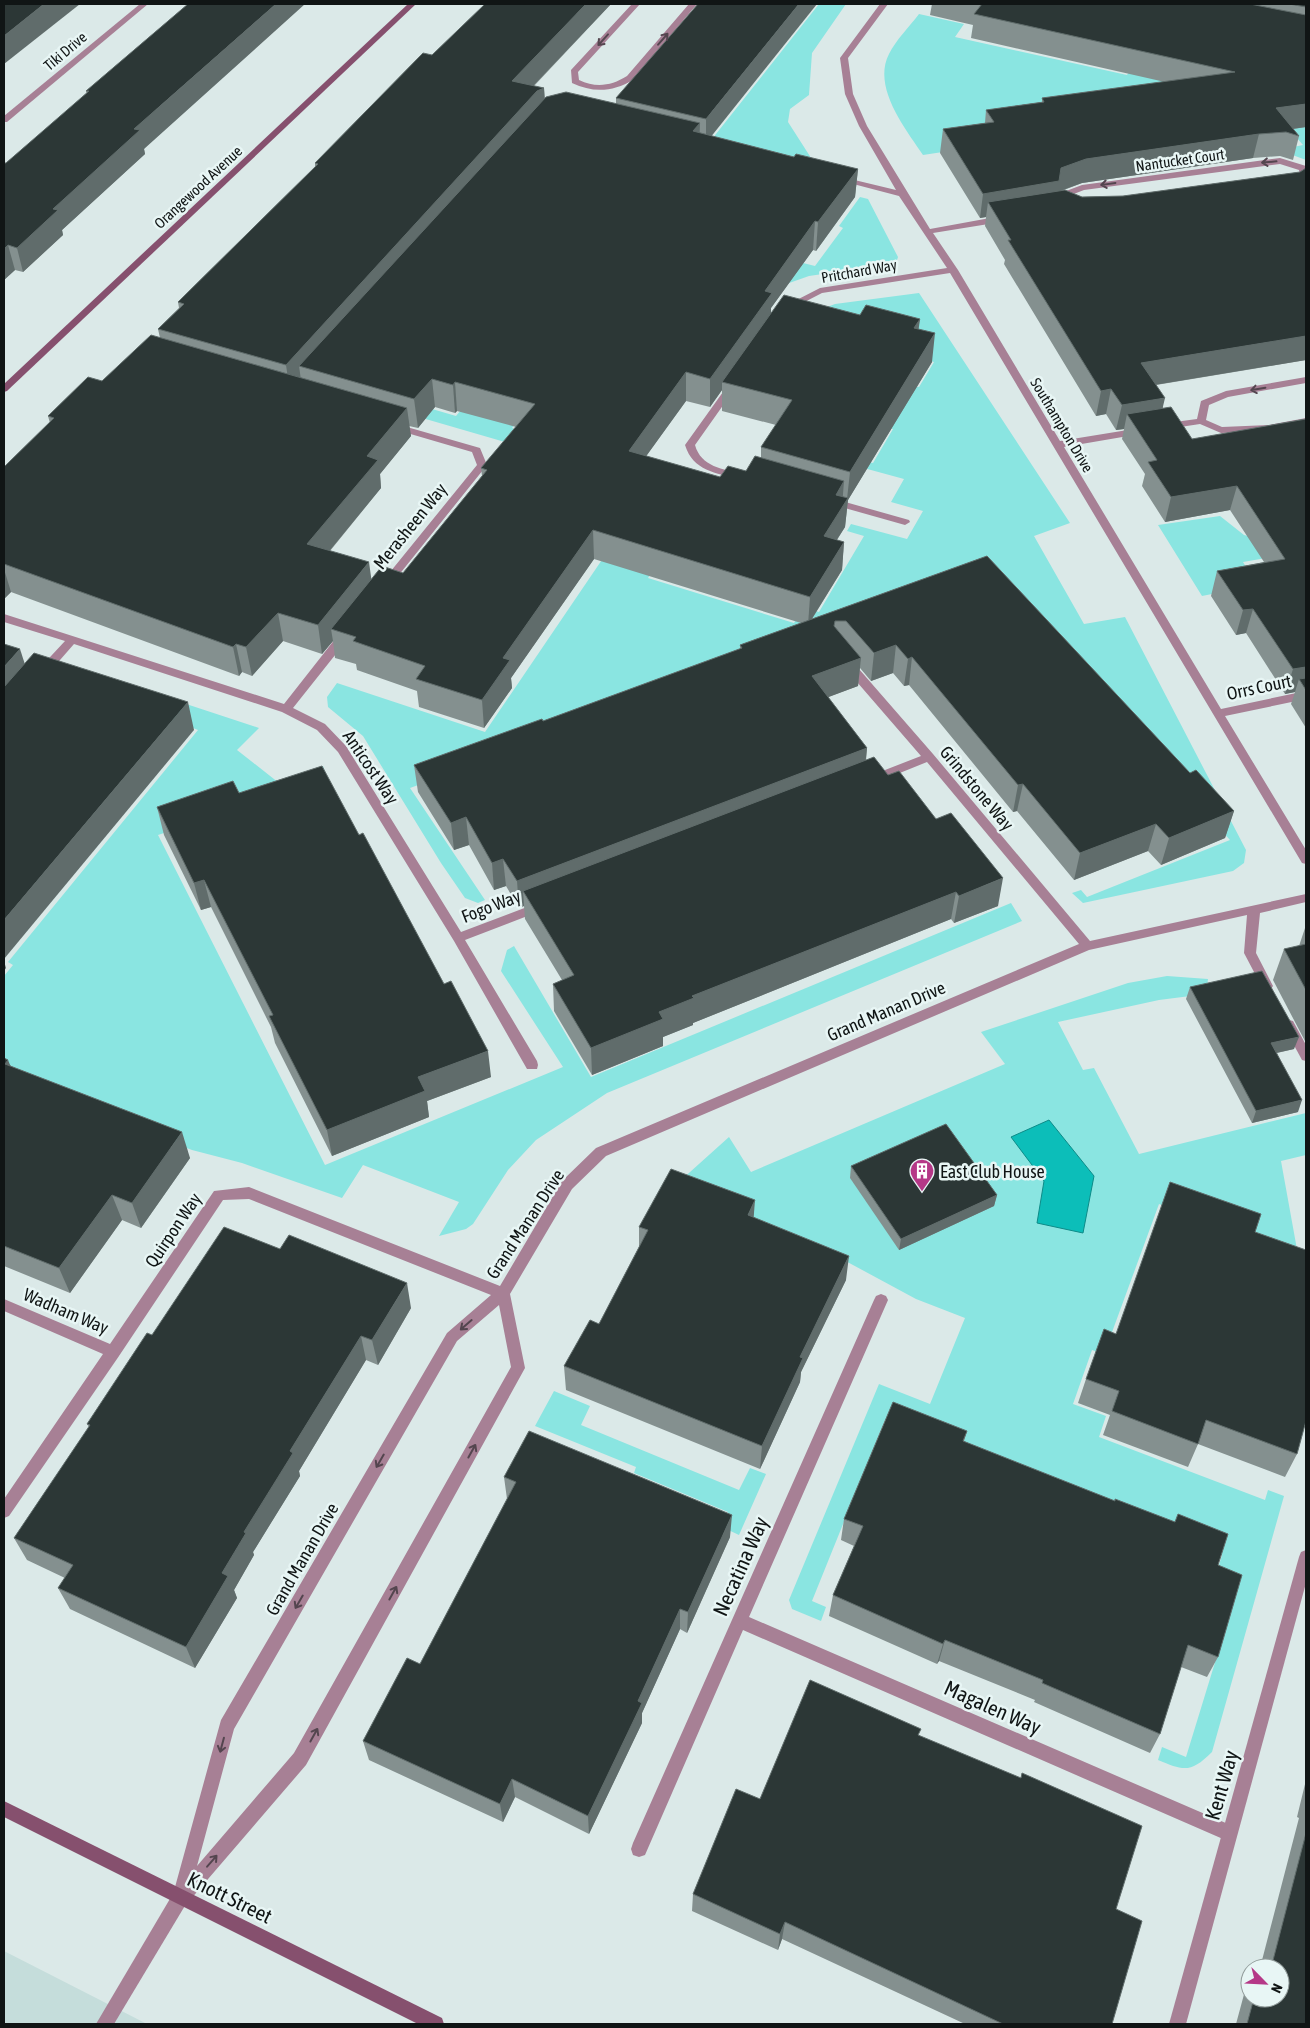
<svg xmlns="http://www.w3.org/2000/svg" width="1310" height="2028" viewBox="0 0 1310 2028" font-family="'Asap Condensed',sans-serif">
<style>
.built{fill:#c5dddb}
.green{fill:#8ae5e1}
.water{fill:#0cbeb9;stroke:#0d8b88}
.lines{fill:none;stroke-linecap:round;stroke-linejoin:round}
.lane{fill:#a78095;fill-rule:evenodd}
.street{fill:#a78095;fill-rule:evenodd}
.secondary{fill:#86506e;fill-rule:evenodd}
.wall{fill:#84908f;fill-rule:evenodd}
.shaded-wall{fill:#606c6b}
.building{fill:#2c3736;stroke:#606c6b}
.oneway{stroke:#54454f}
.labels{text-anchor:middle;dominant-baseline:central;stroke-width:5;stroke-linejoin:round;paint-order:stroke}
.far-street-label{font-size:15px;fill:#101515;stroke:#e8f6f5}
.street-label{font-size:18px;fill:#101515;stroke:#e8f6f5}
.poi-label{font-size:18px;fill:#101515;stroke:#e8f6f5;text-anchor:start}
.near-street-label{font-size:21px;fill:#101515;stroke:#e8f6f5}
</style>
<rect width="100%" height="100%" fill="#dbe9e8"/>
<polygon class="built" points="4,1951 147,2024 4,2024"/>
<g class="green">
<polygon points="819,4 846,4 812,53 809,95 790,109 788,122 813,161 712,139"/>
<path d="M919,14L964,24L955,37L1127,75L1136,61L1306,98V160L1279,150L1303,145L1258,93L969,148L923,155C905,128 872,87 889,54C896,40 909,27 919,14Z"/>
<polygon points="860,197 868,199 898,257 897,260 890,264 809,276 775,288 536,396 512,428 711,485 648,578 794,623 803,607 819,612 864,536 847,531 851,524 907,539 923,511 891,502 904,479 816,455 819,449 873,463 893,429 886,427 913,386 919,387 934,362 913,356 809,314 835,304 919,293 1070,523 1034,536 1084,624 1125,617 1246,850 1244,863 1233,871 1083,903 1072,893 1081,890 1087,897 1230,840 991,578 410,788 485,900 478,903 465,898 441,863 363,736 328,707 327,697 337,683 485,732 631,517 657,486 350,397 391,397 456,416 576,272 641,222 815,266 843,228 839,226"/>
<polygon points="1220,516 1244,535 1306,551 1243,562 1257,585 1202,596 1158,525"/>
<polygon points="83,670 259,728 237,750 279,783 323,766 327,778 158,835 325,1165 563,1067 501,971 507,950 514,946 591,1077 1011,903 1022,921 607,1093 536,1140 508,1170 473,1224 466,1229 439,1236 459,1202 363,1165 342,1198 242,1163 192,1150 4,1079 4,976 13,965 8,962 198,730 178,722"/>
<path d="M1167,976L1208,979L1206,994L1159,1000L1058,1022L1083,1070L1094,1068L1139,1154L1306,1113V1155L1281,1161L1298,1255L1159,1204L1104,1354L1092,1350L1073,1404L1106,1416L1099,1437L1265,1500L1268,1490L1284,1496L1212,1752C1191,1773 1184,1771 1158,1760L1162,1747L1186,1757L1236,1594L1213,1585L1222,1555L885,1420L812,1601L826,1607L821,1621L792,1609L789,1600L879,1384L930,1404L965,1318L916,1299L840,1258L670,1190L729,1137L751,1172L1005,1064L981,1032L1128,983Z"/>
<polygon points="554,1391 590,1406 581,1425 739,1490 750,1468 766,1474 739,1535 722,1527 728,1512 634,1473 636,1467 535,1426"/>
</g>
<polygon class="water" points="1049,1120 1094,1176 1083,1233 1037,1223 1044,1181 1011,1137"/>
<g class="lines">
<g class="lane">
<polygon points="881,1294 886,1296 888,1300 749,1617 1235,1827 1237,1833 1235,1839 1229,1841 1223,1839 743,1630 645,1855 639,1857 633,1855 631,1849 633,1843 874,1300 876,1296"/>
<polygon points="180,1890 186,1892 188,1898 186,1904 114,2024 96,2024 174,1892"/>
</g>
<g class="street">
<polygon points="140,4 148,4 7,122 4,122 4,116"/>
<path d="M632,4H640L578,72L579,80C596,88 611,86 627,76L689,4H697L633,80C613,92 593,93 572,83L571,70Z"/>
<polygon points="880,4 888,4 848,58 853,94 867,126 930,229 1001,216 1005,219 1001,222 933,233 958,270 1060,441 1140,428 1145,431 1140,434 1064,447 1221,709 1306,691 1306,699 1225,716 1306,850 1306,864 1302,863 950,273 822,293 791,309 785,309 783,307 820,288 947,268 899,196 838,180 842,177 896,190 859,126 845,94 840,58"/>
<polygon points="1280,158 1306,166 1306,186 1303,187 1299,184 1301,181 1299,170 1280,164 1084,190 1066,197 1065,204 1058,202 1058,194 1082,185"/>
<polygon points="1306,377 1306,383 1228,397 1209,405 1206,420 1222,427 1269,425 1306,418 1306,424 1269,431 1221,433 1200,424 1167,429 1162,426 1167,423 1197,419 1201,401 1226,391"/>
<path d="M731,384L736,387L695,445C701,467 723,469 743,474L744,476L739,479C716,473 693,471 685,445L728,385Z"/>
<polygon points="393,423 480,448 487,465 390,586 382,586 381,584 382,582 477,465 472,452 390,428 390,424"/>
<polygon points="831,498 909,520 910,522 905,525 827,503 826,501"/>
<polygon points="4,614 284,704 339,634 347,634 348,637 347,640 293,708 325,724 346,746 461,932 535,904 543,904 545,907 543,910 465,940 537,1061 538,1065 537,1069 527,1069 454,941 338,752 317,730 282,712 74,644 46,676 38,676 37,673 38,670 65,641 4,622"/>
<path d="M848,660L852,661L933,754L1090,941L1306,894V902L1260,913L1256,953L1273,986L1271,989H1263L1244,953L1247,915L1089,950L606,1156L572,1189L510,1294L525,1368L306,1765L190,1900L180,1906L174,1904L172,1898L221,1720L447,1333L491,1295L249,1199L223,1200L119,1356L9,1516L4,1518V1499L103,1354L4,1311V1299L110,1344L214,1191L249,1187L500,1286L562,1181L596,1148L1079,944L927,762L875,783H867L865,780L867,777L921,756L844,667L843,664ZM499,1305L511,1367L294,1753L197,1866L234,1729L457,1341Z"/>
<polygon points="1289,1020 1293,1021 1306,1045 1306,1061 1302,1060 1283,1025 1285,1021"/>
<polygon points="1306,1550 1306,1583 1186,2024 1169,2024 1299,1557 1301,1552"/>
</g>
<g class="secondary">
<polygon points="408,4 416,4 7,391 4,392 4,384"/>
<polygon points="4,1801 442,2018 444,2024 418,2024 4,1817"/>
</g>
</g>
<g class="wall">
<polygon points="188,4 144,149 145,154 62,230 63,235 23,272 15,270 4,280 4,163 6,163 87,94 86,91"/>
<path d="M611,4L534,86L544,88L545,98L616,104V98L698,4L711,136L794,157L858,169L855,197L816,251L813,250L771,308V313L860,315L920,319L918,329L932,362L848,500L845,527L837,540L844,542L842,570L812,619L987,556L1190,773L1234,811L1225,838L1161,865L1148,851L1074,880L1017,811L1013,812L909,685L904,686L893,673L871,681L860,668L858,686L828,697L867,748L866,761L888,775L998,906L954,923L951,919L693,1023V1025L663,1037V1046L592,1075L554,1011L553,984L562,980L525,919L524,906L519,908L506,886L494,890L469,845L454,850L418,792L414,765L543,721L740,649V645L801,623L594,559L511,678L512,688L484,728L419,707L417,691L357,670L356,664L335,658L333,641L322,654L283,641L252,676L242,672L239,676L11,592L4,599V467L50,423L48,416L102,381L160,338L158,329L179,308L178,302L315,167V163L432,55ZM722,390V411L776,425L761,447V458L746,471L720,477L646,456L686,401L710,407ZM435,407L455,413L457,411L516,427L481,468L482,476L403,573L371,580L330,551L381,488L380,474L411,436L409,426L418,428Z"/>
<polygon points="932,4 1306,4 1306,127 1293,129 1299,136 1293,160 1280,156 1253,158 1082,183 1064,190 1082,197 1123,196 1300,172 1306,168 1306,360 1156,385 1163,408 1192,439 1306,419 1306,728 1291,704 1295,692 1285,694 1246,633 1236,635 1211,596 1217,571 1264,562 1230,510 1165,522 1142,486 1145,474 1122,439 1124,429 1116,430 1106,414 1096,416 1004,264 1005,260 985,226 986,217 980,218 940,153 943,129 985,123 986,110 1042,102 1042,98 1165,82 971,38 973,25 930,15"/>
<polygon points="239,793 359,835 491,1077 427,1101 429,1117 332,1156 275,1043 271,1027 211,907 201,910 164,835 157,807"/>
<polygon points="1305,928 1306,928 1306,1043 1273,980 1284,949 1299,946"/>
<polygon points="1190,987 1294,1049 1277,1053 1298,1112 1252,1123 1186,999"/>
<polygon points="4,1058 11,1066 190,1158 141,1228 122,1220 70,1293 4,1266"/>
<polygon points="851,1166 997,1195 994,1206 899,1250 850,1178"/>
<polygon points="754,1217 846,1280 801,1372 800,1382 760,1469 566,1390 564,1366 599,1324 639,1247 639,1227"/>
<polygon points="1255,1232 1297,1454 1285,1477 1198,1444 1188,1467 1103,1435 1110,1415 1078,1403 1086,1379 1116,1334"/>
<polygon points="411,1308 378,1365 366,1360 299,1471 300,1476 253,1552 254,1555 234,1590 237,1598 195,1668 70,1609 58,1588 65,1578 27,1560 14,1538 89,1427 87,1424 152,1335"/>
<polygon points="967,1431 964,1441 1218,1565 1218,1657 1207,1677 1181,1667 1160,1734 1150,1753 1034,1702 1035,1700 939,1661 937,1664 829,1616 833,1595 854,1546 841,1540 844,1519"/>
<polygon points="504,1477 730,1537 687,1633 680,1629 642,1713 642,1723 589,1834 515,1797 503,1822 369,1760 363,1741 420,1664 507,1499"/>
<polygon points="919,1736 1116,1909 1112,2024 965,2024 782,1939 778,1950 692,1911 693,1894 760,1799"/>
<polygon points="1306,1780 1306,2024 1236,2024 1246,1987 1250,1983 1250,1998 1280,1998 1280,1968 1260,1968 1299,1818 1297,1817"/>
</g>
<g class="shaded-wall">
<polygon points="44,4 80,4 4,64 4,36"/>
<polygon points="276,4 305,4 144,149 145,154 62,230 63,235 23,272 17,248 53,209 134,129"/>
<polygon points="586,4 611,4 513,107 512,81"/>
<polygon points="799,4 817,4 706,143 706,119"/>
<polygon points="544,88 545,115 299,366 301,380 290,392 286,365 537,91"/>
<polygon points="1306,104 1306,127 1270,132 1276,108"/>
<polygon points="700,123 699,151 693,131"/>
<polygon points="1259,134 1253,158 1082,183 1057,192 988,202 986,217 980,218 983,194 1086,159"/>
<polygon points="858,169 855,197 816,251 818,222"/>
<polygon points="815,221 813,250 771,308 771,321 722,382 722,390 710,407 710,379 765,291"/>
<polygon points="8,245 15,270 4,280 4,249"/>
<polygon points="920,319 916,348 914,328"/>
<polygon points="935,333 932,362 848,500 845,527 821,564 824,536 836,495 844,481 842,507 847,499 850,472"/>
<polygon points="1306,336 1306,360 1136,388 1141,363"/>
<polygon points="686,372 686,401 629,480 629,451"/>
<polygon points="432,379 435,407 418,428 414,399"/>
<polygon points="455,382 457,411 455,413 453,385"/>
<polygon points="1111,389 1106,414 1096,416 1101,391"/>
<polygon points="1165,398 1159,423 1127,414 1124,429 1116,430 1122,405"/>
<polygon points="407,408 411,436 380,474 381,488 312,572 307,544 367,456"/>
<polygon points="1237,486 1230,510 1165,522 1171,497"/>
<polygon points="593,530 594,559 511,678 512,688 484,728 482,700 503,658"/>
<polygon points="844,542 842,570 808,625 810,597"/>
<polygon points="369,562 373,591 331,629 333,641 322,654 318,625"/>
<polygon points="4,569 11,592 4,599"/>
<polygon points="1253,609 1246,633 1236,635 1243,610"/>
<polygon points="278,613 283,641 252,676 246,647"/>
<polygon points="236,644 242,672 239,676 233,647"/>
<polygon points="896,645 893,673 871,681 874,653"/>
<polygon points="20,649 29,677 4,705 4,667"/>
<polygon points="912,657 909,685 904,686 908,659"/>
<polygon points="861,658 858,686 810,704 812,676"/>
<polygon points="1306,667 1306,690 1299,679 1295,692 1285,694 1293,669"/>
<polygon points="188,702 194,730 4,959 4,920"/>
<polygon points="867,748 864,776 523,891 524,906 519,908 517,881"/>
<polygon points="1023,784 1017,811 1013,812 1018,785"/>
<polygon points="1234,811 1225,838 1161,865 1169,838"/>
<polygon points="466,817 469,845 454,850 451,823"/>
<polygon points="1156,824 1148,851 1074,880 1080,853"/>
<polygon points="503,859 506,886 494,890 492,863"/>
<polygon points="1003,878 998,906 954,923 959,896"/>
<polygon points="204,880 211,907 201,910 194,883"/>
<polygon points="956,892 951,919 693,1023 693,1025 663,1037 663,1046 592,1075 591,1048 659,1012 692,996"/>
<polygon points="4,961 6,968 4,971"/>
<polygon points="1299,1037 1294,1049 1267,1055 1271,1043"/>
<polygon points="488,1051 491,1077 427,1101 429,1117 332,1156 327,1130 418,1077"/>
<polygon points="8,1060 19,1087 5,1064"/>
<polygon points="1302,1100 1298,1112 1252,1123 1256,1111"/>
<polygon points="182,1132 190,1158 141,1228 132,1203"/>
<polygon points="112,1195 122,1220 70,1293 59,1268"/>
<polygon points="997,1195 994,1206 899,1250 901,1239"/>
<polygon points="755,1200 753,1226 748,1215"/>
<polygon points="849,1256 846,1280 801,1372 800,1382 760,1469 762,1446 800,1357"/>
<polygon points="407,1283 411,1308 378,1365 372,1340"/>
<polygon points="361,1336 366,1360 299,1471 300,1476 253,1552 254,1555 234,1590 237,1598 195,1668 186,1647 222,1573 244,1532 290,1451"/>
<polygon points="732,1515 730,1537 687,1633 688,1612"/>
<polygon points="680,1609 680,1629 642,1713 642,1723 589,1834 588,1816 638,1701"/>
<polygon points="945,1640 939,1661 937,1664 943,1644"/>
<polygon points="512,1779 515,1797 503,1822 500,1804"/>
<polygon points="785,1922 782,1939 778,1950 780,1934"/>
</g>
<g class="building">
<polygon points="4,4 44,4 4,36"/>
<polygon points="188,4 276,4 134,129 140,130 53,209 58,210 17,248 8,245 4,249 4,163 6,163 89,91 86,91"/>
<polygon points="485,4 586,4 512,81 544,88 537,91 286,365 158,329 184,304 178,302 318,164 315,163 423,53 432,55"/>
<polygon points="698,4 799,4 706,119 616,98"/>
<polygon points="982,4 1250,4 1306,15 1306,104 1276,108 1299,136 1286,132 1259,134 1086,159 1061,168 1059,181 983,194 943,129 994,122 986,110 1044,102 1042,98 1235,72 974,14"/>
<polygon points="1289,4 1306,4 1306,7"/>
<polygon points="566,92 700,123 693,131 794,157 796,154 858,169 818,222 815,221 765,291 772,293 710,379 686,372 629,451 720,477 728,466 746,471 755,456 844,481 836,495 848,498 824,536 844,542 810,597 593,530 503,658 510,660 482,700 416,679 425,666 353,641 356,637 331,629 382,566 403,573 487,470 481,468 535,404 455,382 453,385 432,379 414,399 299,366 546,97"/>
<polygon points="1306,168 1306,336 1141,363 1165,398 1122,405 1111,389 1101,391 1008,240 1011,240 988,202 1065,190 1082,197 1123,196 1300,172"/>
<polygon points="784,295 860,315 866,305 920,319 914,328 935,333 850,472 761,447 792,400 722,382"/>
<polygon points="151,335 407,408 367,456 378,460 307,544 369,562 318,625 278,613 246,647 236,644 233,647 4,564 4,467 54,418 48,416 88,377 102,381"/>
<polygon points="1171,407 1192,439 1306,419 1306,667 1293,669 1253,609 1243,610 1217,571 1285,559 1237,486 1171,497 1148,462 1157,460 1127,414"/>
<polygon points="987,556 1190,773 1196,770 1234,811 1169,838 1156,824 1080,853 1023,784 1018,785 912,657 908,659 896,645 874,653 846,621 835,621 834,626 861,658 812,676 867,748 517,881 503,859 492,863 466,817 451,823 414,765 542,719 543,721 742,648 740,645"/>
<polygon points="4,644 20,649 4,667"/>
<polygon points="34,653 188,702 4,920 4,687"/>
<polygon points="1306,678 1306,690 1299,679"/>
<polygon points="874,757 888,775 899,771 936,819 951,813 1003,878 959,896 956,892 692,996 694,998 659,1012 663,1019 591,1048 553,984 574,975 523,891"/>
<polygon points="322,766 359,835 363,833 444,984 451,981 488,1051 418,1077 425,1091 327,1130 269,1016 273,1015 204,880 194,883 157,807 233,781 239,793"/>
<polygon points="1306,944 1306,990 1284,949"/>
<polygon points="1262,971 1299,1037 1271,1043 1302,1100 1256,1111 1190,987"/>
<polygon points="4,1058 8,1060 5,1064 182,1132 132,1203 112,1195 59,1268 4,1246"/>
<polygon points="946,1124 997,1195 901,1239 851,1166"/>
<polygon points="671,1169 755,1200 748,1215 849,1256 800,1357 803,1358 762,1446 564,1366 590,1320 599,1324 648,1230 639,1227"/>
<polygon points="1170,1182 1261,1214 1255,1232 1306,1250 1306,1421 1297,1454 1206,1420 1198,1444 1112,1411 1119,1391 1086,1379 1104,1329 1116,1334"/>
<polygon points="224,1227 280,1249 289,1235 407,1283 372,1340 361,1336 290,1451 293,1453 244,1532 246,1533 222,1573 228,1576 186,1647 58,1588 73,1565 14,1538 90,1425 87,1424 147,1333 152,1335"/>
<polygon points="893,1402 967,1431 963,1441 1115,1501 1115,1499 1175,1522 1178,1514 1228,1534 1218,1565 1242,1575 1218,1657 1188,1645 1160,1734 1042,1683 1043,1680 945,1640 943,1644 833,1595 863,1526 844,1519"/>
<polygon points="529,1431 732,1515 688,1612 680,1609 638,1701 642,1703 588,1816 512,1779 500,1804 363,1741 407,1658 420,1664 516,1482 504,1477"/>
<polygon points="810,1680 921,1729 918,1735 1021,1778 1022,1773 1142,1826 1116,1909 1142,1921 1112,2024 1003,2024 785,1922 780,1934 693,1894 736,1789 760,1799"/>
<polygon points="1306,1833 1306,2024 1247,2024 1254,1998 1280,1998 1280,1968 1271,1968"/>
</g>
<defs><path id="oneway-shaft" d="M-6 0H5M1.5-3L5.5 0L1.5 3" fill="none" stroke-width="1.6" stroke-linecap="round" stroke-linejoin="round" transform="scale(1.25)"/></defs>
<g class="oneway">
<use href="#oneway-shaft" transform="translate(663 39) rotate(-49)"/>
<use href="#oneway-shaft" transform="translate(603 40) rotate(132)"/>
<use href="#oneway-shaft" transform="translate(1269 162) rotate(175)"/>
<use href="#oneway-shaft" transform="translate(1108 184) rotate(172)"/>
<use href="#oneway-shaft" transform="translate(1258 389) rotate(170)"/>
<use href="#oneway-shaft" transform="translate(466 1325) rotate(139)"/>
<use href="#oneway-shaft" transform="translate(472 1451) rotate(-61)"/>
<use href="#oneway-shaft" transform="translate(380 1461) rotate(120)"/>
<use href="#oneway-shaft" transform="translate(393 1593) rotate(-61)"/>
<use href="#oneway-shaft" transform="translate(299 1602) rotate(120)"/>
<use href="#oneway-shaft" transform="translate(314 1735) rotate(-61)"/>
<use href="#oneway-shaft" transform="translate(222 1745) rotate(105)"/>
<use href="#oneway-shaft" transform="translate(212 1861) rotate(-49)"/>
</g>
<defs>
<symbol id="building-pin" viewBox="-11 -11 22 30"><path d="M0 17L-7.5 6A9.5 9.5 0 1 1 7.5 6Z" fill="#b53887" stroke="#e8f6f5"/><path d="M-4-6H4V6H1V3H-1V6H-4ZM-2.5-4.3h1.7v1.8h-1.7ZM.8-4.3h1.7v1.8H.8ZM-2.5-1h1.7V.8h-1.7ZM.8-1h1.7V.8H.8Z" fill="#fff"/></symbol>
</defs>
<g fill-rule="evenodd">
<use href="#building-pin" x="908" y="1157" width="28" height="38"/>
</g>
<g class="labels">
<g class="far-street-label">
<text transform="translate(65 51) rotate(-40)">Tiki Drive</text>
<text transform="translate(1180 160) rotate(-8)">Nantucket Court</text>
<text transform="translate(198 187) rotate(-43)">Orangewood Avenue</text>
<text transform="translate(859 271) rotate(-10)">Pritchard Way</text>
<text transform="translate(1062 425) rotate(59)">Southampton Drive</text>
</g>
<g class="street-label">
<text transform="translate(410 526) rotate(-51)">Merasheen Way</text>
<text transform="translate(1259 687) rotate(-12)">Orrs Court</text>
<text transform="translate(371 767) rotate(56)">Anticost Way</text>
<text transform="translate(977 788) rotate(50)">Grindstone Way</text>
<text transform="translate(491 906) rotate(-21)">Fogo Way</text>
<text transform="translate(886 1011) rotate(-23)">Grand Manan Drive</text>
<text transform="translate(525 1224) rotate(-57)">Grand Manan Drive</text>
<text transform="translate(173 1230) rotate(-56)">Quirpon Way</text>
<text transform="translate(66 1311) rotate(23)">Wadham Way</text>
<text transform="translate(302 1559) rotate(-60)">Grand Manan Drive</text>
</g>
<g class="poi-label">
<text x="940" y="1171">East Club House</text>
</g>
<g class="near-street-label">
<text transform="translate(740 1566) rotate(-66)">Necatina Way</text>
<text transform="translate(993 1707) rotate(24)">Magalen Way</text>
<text transform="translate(1221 1785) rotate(-74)">Kent Way</text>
<text transform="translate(230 1897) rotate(26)">Knott Street</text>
</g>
</g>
<rect width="1310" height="2028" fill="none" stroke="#101515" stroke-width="10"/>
<g transform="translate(1265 1983) rotate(114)"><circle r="24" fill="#e8f6f5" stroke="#929c9b"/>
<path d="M0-4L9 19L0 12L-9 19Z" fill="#b53887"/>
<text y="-8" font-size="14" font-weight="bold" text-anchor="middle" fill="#101515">N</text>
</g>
</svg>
